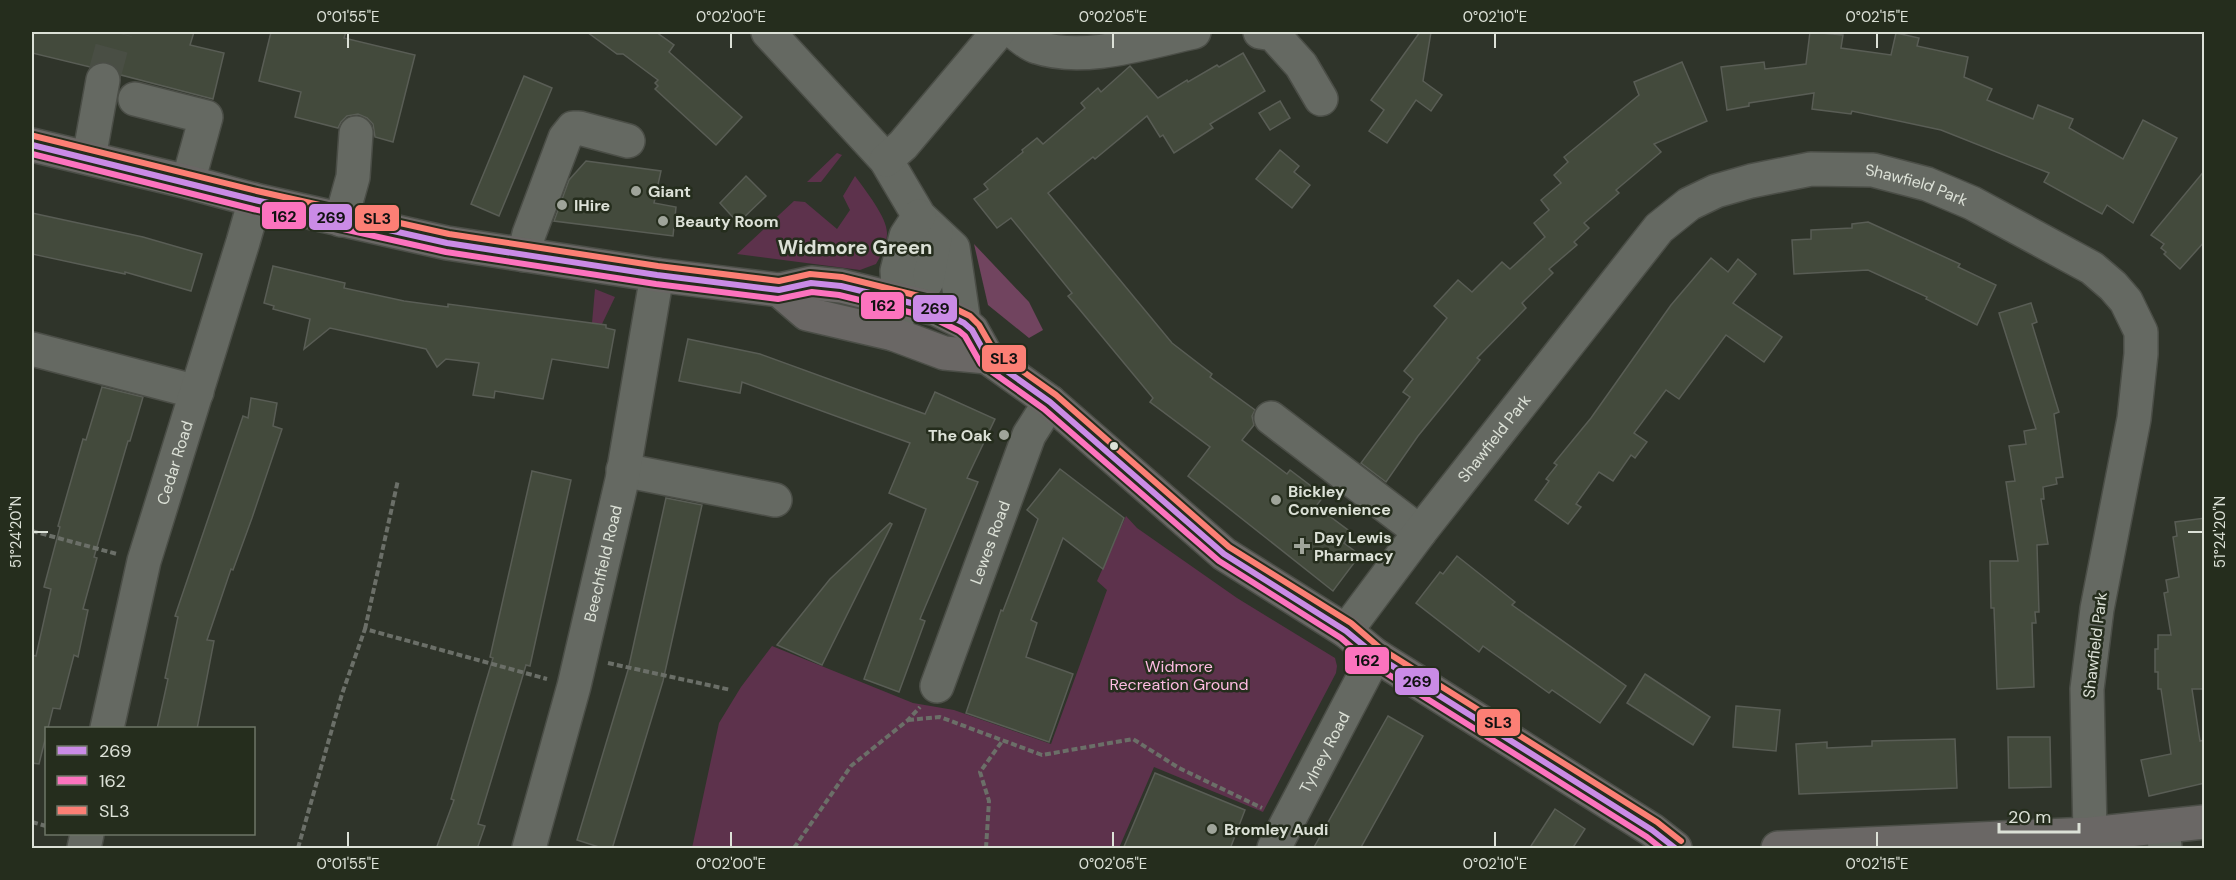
<svg xmlns="http://www.w3.org/2000/svg" width="2236" height="880" viewBox="0 0 2236 880" font-family="'DM Sans',sans-serif">
<style>
.green{fill:#5d324c}
.forest{fill:#71445f}
.building{fill:#434a3c;stroke:#595d55;stroke-width:1.5}
.lines{fill:none;stroke-linecap:round;stroke-linejoin:round}
.minor-tunnel{stroke:#494e44;stroke-width:33;stroke-dasharray:33 16;stroke-linecap:butt}
.minor-casing{stroke:#4b4e47;stroke-width:36}
.major-casing{stroke:#4b4e47;stroke-width:36}
.path{stroke:#6b6f68;stroke-width:4;stroke-dasharray:6 3;stroke-linecap:butt}
.minor{stroke:#656962;stroke-width:33}
.major{stroke:#6a6765;stroke-width:33}
.bus-1-casing{stroke:#252d1d;stroke-width:10}
.bus-2-casing{stroke:#252d1d;stroke-width:10}
.bus-3-casing{stroke:#252d1d;stroke-width:10}
.bus-1{stroke:#ca8be6;stroke-width:6}
.bus-2{stroke:#fc73be;stroke-width:6}
.bus-3{stroke:#fc7f75;stroke-width:6}
.ticks{fill:none;stroke:#dce1d7;stroke-width:2}
.poi-dot{fill:#9fa49a;stroke:#252d1d;stroke-width:2}
.bus-dot{fill:#dce1d7;stroke:#252d1d;stroke-width:2}
.labels{text-anchor:middle;dominant-baseline:central;stroke-width:5;stroke-linejoin:round;paint-order:stroke}
.street-label{font-size:16px;fill:#dce1d7;stroke:#252d1d}
.poi-label{font-size:16px;font-weight:bold;fill:#dce1d7;stroke:#252d1d;text-anchor:start}
.park-label{font-size:16px;fill:#febce2;stroke:#252d1d}
.quarter-label{font-size:20px;font-weight:bold;fill:#dce1d7;stroke:#252d1d}
.line-badge{stroke:#252d1d;stroke-width:2}
.pale-badge-label{font-size:16px;text-anchor:middle;font-weight:bold;fill:#111}
.neatline{fill:none;stroke:#dce1d7;stroke-width:2}
.ticks-label{font-size:15px;text-anchor:middle;fill:#dce1d7}
</style>
<rect width="100%" height="100%" fill="#2f342a"/>
<g class="green">
<polygon points="837,153 842,155 821,182 807,182"/>
<path d="M855,176C865,190 887,217 887,233C887,244 881,255 876,264L860,270L737,254L794,201L805,202L837,229L850,210L843,196Z"/>
<polygon points="595,289 615,297 602,324 592,323"/>
<polygon points="1126,516 1137,528 1237,598 1335,658 1337,666 1336,673 1263,812 1154,767 1119,848 692,848 719,723 741,687 772,646 913,703 954,710 1051,744 1107,590 1097,581"/>
</g>
<polygon class="forest" points="974,244 1029,302 1043,330 1029,338 988,305"/>
<g class="building">
<polygon points="32,32 194,32 190,45 224,53 213,99 121,75 115,66 107,62 97,62 90,67 32,53"/>
<polygon points="271,32 346,32 344,38 415,55 393,142 375,137 373,124 367,118 358,114 347,116 341,122 338,128 295,117 301,92 259,81"/>
<polygon points="587,32 656,32 674,45 669,52 742,117 716,145 655,89 658,86 655,83 658,80 623,54 617,54"/>
<polygon points="1420,32 1431,32 1423,81 1442,95 1431,111 1416,100 1387,143 1369,131 1384,110 1371,100"/>
<polygon points="1810,32 1843,35 1841,48 1891,55 1896,33 1919,38 1917,46 1968,57 1964,77 1992,89 1987,100 2033,119 2038,105 2073,119 2069,128 2123,159 2143,120 2177,138 2133,223 2107,205 2102,214 2044,182 2049,173 1941,130 1852,111 1851,114 1812,109 1814,93 1749,103 1749,106 1727,110 1721,67 1764,62 1765,69 1806,64"/>
<polygon points="1243,53 1265,91 1210,124 1213,128 1174,153 1163,135 1160,137 1147,116 1095,159 1093,157 1048,193 1172,343 1212,374 1210,377 1255,410 1252,416 1254,425 1242,440 1287,474 1290,470 1324,496 1316,506 1352,533 1344,543 1360,555 1333,591 1188,476 1210,447 1150,402 1153,398 1075,304 1068,296 1072,293 1011,218 997,228 974,199 988,189 984,184 1023,152 1022,150 1037,138 1043,144 1085,108 1081,103 1098,88 1101,92 1130,66 1158,98 1187,80 1188,82 1217,65 1219,67"/>
<polygon points="1682,62 1707,121 1654,144 1661,152 1616,190 1619,193 1584,223 1589,228 1574,242 1577,245 1549,269 1553,273 1522,303 1526,308 1477,358 1480,360 1418,436 1386,482 1361,463 1410,397 1403,392 1413,379 1404,371 1447,318 1434,306 1458,280 1472,292 1502,262 1510,269 1545,237 1534,223 1549,210 1541,200 1561,183 1554,175 1568,162 1564,157 1639,95 1634,82"/>
<polygon points="524,76 552,88 499,216 471,204"/>
<polygon points="1280,101 1290,118 1270,130 1259,113"/>
<polygon points="1280,150 1299,166 1294,172 1310,185 1292,208 1256,179"/>
<polygon points="586,161 661,171 654,203 676,207 673,236 554,221 569,180"/>
<polygon points="2205,170 2205,241 2180,269 2164,254 2166,252 2161,248 2164,244 2151,235"/>
<polygon points="746,176 766,196 738,223 720,203"/>
<polygon points="32,213 143,237 202,254 191,291 125,272 125,274 32,254"/>
<polygon points="1868,222 1960,264 1958,267 1996,285 1977,325 1926,299 1927,297 1868,270 1794,274 1792,240 1811,239 1811,230 1852,228 1852,224"/>
<polygon points="1711,258 1728,272 1738,259 1756,274 1733,303 1782,337 1764,362 1726,335 1679,399 1666,390 1634,433 1647,442 1635,458 1631,455 1613,481 1599,472 1576,504 1581,507 1568,524 1535,500 1549,481 1546,479 1557,465 1554,463 1591,418 1671,305"/>
<polygon points="273,266 345,283 344,288 404,301 448,307 448,304 606,325 606,328 615,330 608,368 552,359 543,399 495,391 494,398 473,395 479,363 446,359 437,367 426,349 330,328 304,349 310,319 273,309 274,306 264,303"/>
<polygon points="2031,303 2037,322 2032,324 2059,412 2054,414 2063,477 2056,478 2057,484 2043,487 2044,499 2041,499 2048,544 2037,545 2039,612 2035,612 2036,623 2032,623 2034,687 1997,689 1994,608 1991,608 1990,561 2018,561 2006,482 2015,481 2009,446 2026,444 2024,431 2036,429 1999,313"/>
<polygon points="688,339 760,354 925,414 935,392 995,419 967,478 978,482 920,619 925,621 899,692 864,679 926,509 889,493 910,443 742,382 740,393 679,381"/>
<polygon points="102,387 143,397 130,441 128,441 94,557 97,558 83,609 88,610 78,657 74,655 60,709 53,708 39,764 32,763 32,655 36,656 51,589 44,587 60,527 58,526 83,439 86,440"/>
<polygon points="251,398 277,403 273,426 282,429 252,518 233,570 231,569 207,640 214,641 197,729 157,729 168,679 165,678 178,617 175,616 243,416 248,418"/>
<polygon points="1060,469 1124,518 1103,569 1063,538 1031,620 1037,623 1026,657 1073,674 1049,742 966,713 1001,610 1003,611 1038,519 1027,510"/>
<polygon points="532,471 571,480 530,666 526,665 478,824 485,826 477,849 436,849 454,800 451,799 493,658 490,657"/>
<polygon points="666,498 702,505 663,681 612,849 605,849 577,840 628,670"/>
<polygon points="2205,518 2205,689 2192,689 2200,741 2205,740 2205,783 2149,796 2141,760 2171,754 2161,689 2158,689 2158,672 2155,672 2155,649 2158,649 2158,635 2171,635 2164,593 2168,592 2166,580 2179,577 2173,537 2177,536 2175,522"/>
<polygon points="890,523 892,524 822,665 777,645 830,579"/>
<polygon points="1457,556 1515,602 1512,605 1626,686 1600,723 1552,690 1549,693 1483,646 1479,652 1416,603 1440,572 1443,574"/>
<polygon points="1645,674 1710,717 1693,745 1627,703"/>
<polygon points="1736,706 1780,710 1776,751 1733,747"/>
<polygon points="1388,716 1423,736 1360,849 1313,849"/>
<polygon points="2008,737 2050,737 2051,787 2009,788"/>
<polygon points="1955,739 1957,788 1799,794 1796,744 1827,742 1827,748 1872,746 1872,741"/>
<polygon points="1155,773 1245,810 1230,849 1123,849"/>
<polygon points="1555,809 1585,829 1572,849 1529,849"/>
</g>
<g class="lines">
<polyline class="minor-tunnel" points="103,80 116,32"/>
<defs>
<g id="minor">
<polyline points="768,32 886,160 919,216 953,248 964,323"/>
<path d="M1014,32C1021,37 1029,45 1037,47C1084,63 1147,42 1194,32"/>
<polyline points="1260,32 1273,34 1301,65 1321,99"/>
<polyline points="135,99 206,117 188,182"/>
<polyline points="89,158 103,80"/>
<polyline points="886,160 903,145 998,32"/>
<polyline points="341,220 353,177 356,133"/>
<polyline points="524,255 529,234 565,138 573,128 579,128 628,141"/>
<polyline points="903,301 923,288 927,281 936,233"/>
<polyline points="893,334 903,301 898,286 897,271 906,236 919,216"/>
<polyline points="32,349 197,392"/>
<polyline points="1271,418 1420,532"/>
<polyline points="623,470 775,500"/>
<path id="s1" d="M1346,631L1420,532L1659,228L1689,204L1716,191L1751,181L1811,169L1873,170L1927,184L1972,203L2092,268L2113,286L2126,301L2141,332V354L2134,419L2097,609L2087,689L2090,834"/>
<path id="s2" d="M937,686L1029,435L1050,402"/>
<path id="s3" d="M107,728L144,561L243,242L255,200"/>
<polyline points="2163,827 2165,848"/>
<polyline points="84,848 87,834"/>
<path id="s4" d="M529,848L574,686L622,480L657,275"/>
<path id="s5" d="M1274,848L1375,655"/>
</g>
<g id="major">
<polyline points="32,145 188,182 255,200 447,243 657,275 779,290 811,283 841,286 936,309 964,323 972,330 987,357 1050,402 1224,554 1346,631 1375,655 1652,830 1675,848"/>
<polyline points="779,290 807,314 893,334 944,353 987,357"/>
<polyline points="1778,848 2090,834 2204,822"/>
</g>
</defs>
<use href="#minor" class="minor-casing"/>
<use href="#major" class="major-casing"/>
<g class="path">
<polyline points="32,531 117,554"/>
<polyline points="365,629 398,480"/>
<polyline points="608,663 731,690"/>
<polyline points="908,720 940,717 1042,755 1133,739 1179,768 1262,808"/>
<polyline points="32,822 46,826"/>
<polyline points="298,848 342,694 365,629 547,679"/>
<polyline points="794,848 851,766 908,720 920,707"/>
<polyline points="986,848 989,801 980,772 1003,740"/>
</g>
<use href="#minor" class="minor"/>
<use href="#major" class="major"/>
<defs>
<polyline id="bus-1" points="32,145 255,200 447,243 657,275 779,290 811,283 841,286 936,309 964,323 972,330 987,357 1050,402 1224,554 1346,631 1375,655 1652,830 1675,848"/>
<polyline id="bus-2" points="32,154 253,209 446,252 656,284 778,299 812,292 839,295 933,318 959,331 965,336 981,364 1044,409 1219,561 1341,638 1370,663 1647,837 1661,848"/>
<polyline id="bus-3" points="34,136 257,191 449,234 658,266 779,281 810,274 842,277 939,301 970,316 979,325 994,351 1056,395 1229,547 1351,623 1380,648 1657,822 1681,841"/>
</defs>
<use href="#bus-1" class="bus-1-casing"/>
<use href="#bus-2" class="bus-2-casing"/>
<use href="#bus-3" class="bus-3-casing"/>
<use href="#bus-1" class="bus-1"/>
<use href="#bus-2" class="bus-2"/>
<use href="#bus-3" class="bus-3"/>
</g>
<path class="ticks" d="M348,33V48M731,33V48M1113,33V48M1495,33V48M1877,33V48M33,532H48M2188,532H2203M348,832V847M731,832V847M1113,832V847M1495,832V847M1877,832V847"/>
<g class="poi-dot">
<circle cx="636" cy="191" r="6"/>
<circle cx="562" cy="205" r="6"/>
<circle cx="663" cy="221" r="6"/>
<circle cx="1004" cy="435" r="6"/>
<circle cx="1276" cy="500" r="6"/>
<path d="M1299 537h6v6h6v6h-6v6h-6v-6h-6v-6h6z"/>
<circle cx="1212" cy="829" r="6"/>
</g>
<circle class="bus-dot" cx="1114" cy="446" r="5"/>
<g class="labels">
<g class="street-label">
<text stroke="none"><textPath href="#s1" startOffset="784">Shawfield Park</textPath></text>
<text stroke="none"><textPath href="#s1" startOffset="243">Shawfield Park</textPath></text>
<text stroke="none"><textPath href="#s3" startOffset="274">Cedar Road</textPath></text>
<text stroke="none"><textPath href="#s2" startOffset="153">Lewes Road</textPath></text>
<text stroke="none"><textPath href="#s4" startOffset="294">Beechfield Road</textPath></text>
<text transform="translate(2095 645) rotate(-83)">Shawfield Park</text>
<text stroke="none"><textPath href="#s5" startOffset="108">Tylney Road</textPath></text>
</g>
<g class="poi-label">
<text x="648" y="191">Giant</text>
<text x="574" y="205">IHire</text>
<text x="675" y="221">Beauty Room</text>
<text x="992" y="435" text-anchor="end">The Oak</text>
<text x="1288" y="491">Bickley<tspan x="1288" dy="18">Convenience</tspan></text>
<text x="1314" y="537">Day Lewis<tspan x="1314" dy="18">Pharmacy</tspan></text>
<text x="1224" y="829">Bromley Audi</text>
</g>
<g class="park-label">
<text x="1179" y="666">Widmore<tspan x="1179" dy="18">Recreation Ground</tspan></text>
</g>
<g class="quarter-label">
<text x="855" y="247">Widmore Green</text>
</g>
</g>
<g class="line-badge">
<rect x="261" y="201" width="46" height="29" rx="6" fill="#fc73be"/>
<rect x="308" y="203" width="45" height="28" rx="6" fill="#ca8be6"/>
<rect x="354" y="204" width="46" height="28" rx="6" fill="#fc7f75"/>
<rect x="860" y="291" width="45" height="29" rx="6" fill="#fc73be"/>
<rect x="912" y="294" width="46" height="29" rx="6" fill="#ca8be6"/>
<rect x="981" y="344" width="46" height="29" rx="6" fill="#fc7f75"/>
<rect x="1344" y="646" width="46" height="29" rx="6" fill="#fc73be"/>
<rect x="1394" y="667" width="46" height="29" rx="6" fill="#ca8be6"/>
<rect x="1476" y="708" width="45" height="29" rx="6" fill="#fc7f75"/>
</g>
<g class="pale-badge-label">
<text x="284" y="222">162</text>
<text x="331" y="223">269</text>
<text x="377" y="224">SL3</text>
<text x="883" y="311">162</text>
<text x="935" y="314">269</text>
<text x="1004" y="364">SL3</text>
<text x="1367" y="666">162</text>
<text x="1417" y="687">269</text>
<text x="1498" y="728">SL3</text>
</g>
<rect width="2236" height="880" fill="none" stroke="#252d1d" stroke-width="66"/>
<rect x="45" y="727" width="210" height="108" fill="#252d1d" stroke="#6e7567" stroke-width="1.5"/>
<rect x="57" y="746" width="30" height="9" fill="#ca8be6" stroke="#6e7567" stroke-width="1.5"/>
<text x="99" y="757" font-size="18" fill="#dce1d7">269</text>
<rect x="57" y="776" width="30" height="9" fill="#fc73be" stroke="#6e7567" stroke-width="1.5"/>
<text x="99" y="787" font-size="18" fill="#dce1d7">162</text>
<rect x="57" y="806" width="30" height="9" fill="#fc7f75" stroke="#6e7567" stroke-width="1.5"/>
<text x="99" y="817" font-size="18" fill="#dce1d7">SL3</text>
<path d="M1999 823v9h80v-9" fill="none" stroke="#dce1d7" stroke-width="3"/>
<text x="2008" y="823" font-size="18" fill="#dce1d7" stroke="#252d1d" stroke-width="4.5" paint-order="stroke">20 m</text>
<rect x="33" y="33" width="2170" height="814" class="neatline"/>
<g class="ticks-label">
<text x="348" y="22">0°01'55"E</text>
<text x="731" y="22">0°02'00"E</text>
<text x="1113" y="22">0°02'05"E</text>
<text x="1495" y="22">0°02'10"E</text>
<text x="1877" y="22">0°02'15"E</text>
<text transform="translate(16 532) rotate(-90)" y="5">51°24'20"N</text>
<text transform="translate(2220 532) rotate(-90)" y="5">51°24'20"N</text>
<text x="348" y="869">0°01'55"E</text>
<text x="731" y="869">0°02'00"E</text>
<text x="1113" y="869">0°02'05"E</text>
<text x="1495" y="869">0°02'10"E</text>
<text x="1877" y="869">0°02'15"E</text>
</g>
</svg>
